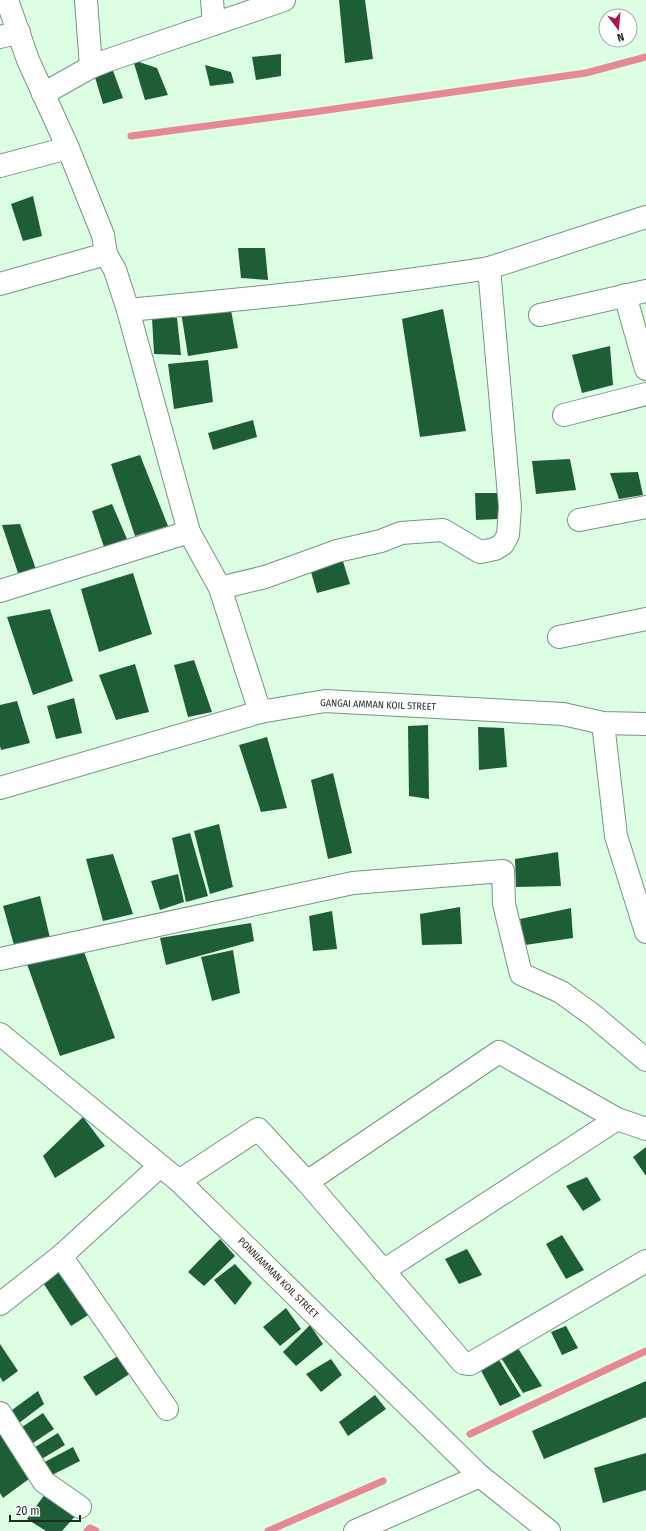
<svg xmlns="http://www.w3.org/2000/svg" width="646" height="1531" viewBox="0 0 646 1531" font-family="'Fira Sans Condensed',sans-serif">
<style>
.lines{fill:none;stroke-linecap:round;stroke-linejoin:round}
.stream{stroke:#e68896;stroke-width:7}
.building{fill:#1e5e36}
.minor-casing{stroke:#76967e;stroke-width:24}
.minor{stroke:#fff;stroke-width:22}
.labels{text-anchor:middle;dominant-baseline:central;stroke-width:4;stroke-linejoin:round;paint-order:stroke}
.street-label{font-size:10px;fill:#1e2b21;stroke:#fff}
</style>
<rect width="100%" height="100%" fill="#dcfee3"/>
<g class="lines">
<g class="stream">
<polyline points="131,136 313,112 586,73 646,57"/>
<polyline points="470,1434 646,1351"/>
<polyline points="87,1531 90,1528 96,1531"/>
<polyline points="268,1531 383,1481"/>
</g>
</g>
<g class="building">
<polygon points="339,0 365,0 373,59 345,63"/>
<polygon points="281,54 281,76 256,80 252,57"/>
<polygon points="133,60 157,68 168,95 145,100"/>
<polygon points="205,65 231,72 234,83 210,86"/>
<polygon points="112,68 123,98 103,104 94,74"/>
<polygon points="33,196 42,236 23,241 11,204"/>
<polygon points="238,248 265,248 268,280 241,278"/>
<polygon points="230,305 238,348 188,356 181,312"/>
<polygon points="443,309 466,431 420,437 402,319"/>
<polygon points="152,318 177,318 181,355 154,354"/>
<polygon points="610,346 613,385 582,393 572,355"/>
<polygon points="208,360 213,402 174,409 168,364"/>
<polygon points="253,420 257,437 213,450 208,433"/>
<polygon points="140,455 168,526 135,536 111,464"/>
<polygon points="570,459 576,490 536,494 532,461"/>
<polygon points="638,472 643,495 619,499 610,473"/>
<polygon points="475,493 498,493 498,519 476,520"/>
<polygon points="112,504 127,539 104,547 92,511"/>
<polygon points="20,524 38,575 20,579 2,525"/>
<polygon points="341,555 350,584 317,593 309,565"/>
<polygon points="133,573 152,634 99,652 81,589"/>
<polygon points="50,609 73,681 33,695 7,617"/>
<polygon points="194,660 212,712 188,717 174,665"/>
<polygon points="135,664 149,712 116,720 99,675"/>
<polygon points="74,698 82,733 56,739 47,706"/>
<polygon points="17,701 30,743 1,750 0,746 0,705"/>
<polygon points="428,725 429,799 409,796 408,726"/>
<polygon points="478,727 504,728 507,767 479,770"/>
<polygon points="267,737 287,808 261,812 239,745"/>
<polygon points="333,773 352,853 328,859 311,780"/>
<polygon points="219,824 233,887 210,894 194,831"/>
<polygon points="190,833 208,896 186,902 172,838"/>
<polygon points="558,852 561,886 516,887 515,859"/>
<polygon points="113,854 133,914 103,921 86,859"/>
<polygon points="178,874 184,902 160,910 151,881"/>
<polygon points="40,896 50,938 14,945 3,906"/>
<polygon points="460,907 462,944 422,945 420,914"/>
<polygon points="571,908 573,938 525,945 520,919"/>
<polygon points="332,911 337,949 313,951 309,916"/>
<polygon points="251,923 254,941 166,965 160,938"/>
<polygon points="83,949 115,1038 60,1056 27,964"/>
<polygon points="233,950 240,993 212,1001 201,957"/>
<polygon points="83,1117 105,1146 55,1178 43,1156"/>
<polygon points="646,1147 646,1176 633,1157"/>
<polygon points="587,1177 601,1200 583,1211 566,1186"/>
<polygon points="562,1235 584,1270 566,1279 546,1244"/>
<polygon points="220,1239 235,1256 204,1286 188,1272"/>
<polygon points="467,1249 482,1275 459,1284 445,1259"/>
<polygon points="58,1263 93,1312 71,1326 40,1278"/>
<polygon points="235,1264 252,1283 235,1305 214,1280"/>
<polygon points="286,1308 301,1329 280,1346 263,1327"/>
<polygon points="310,1325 323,1344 296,1366 283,1352"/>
<polygon points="566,1326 578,1348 562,1355 551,1332"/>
<polygon points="0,1344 18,1371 3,1382 0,1377"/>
<polygon points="516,1345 542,1386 523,1393 500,1356"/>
<polygon points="496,1355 521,1396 500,1406 478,1365"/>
<polygon points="118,1356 131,1373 96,1396 83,1377"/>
<polygon points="331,1359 342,1375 321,1392 306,1374"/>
<polygon points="646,1381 646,1417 544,1459 532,1431"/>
<polygon points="38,1391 44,1404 19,1423 12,1410"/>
<polygon points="375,1395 386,1409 348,1436 339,1422"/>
<polygon points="43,1413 54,1429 33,1443 22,1427"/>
<polygon points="0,1433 33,1476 3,1498 0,1493"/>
<polygon points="58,1433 65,1445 40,1460 32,1449"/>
<polygon points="73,1447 80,1461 48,1477 39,1465"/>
<polygon points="646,1453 646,1490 603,1503 594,1468"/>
<polygon points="45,1494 77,1514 62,1531 46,1531 27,1519"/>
</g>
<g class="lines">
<defs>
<g id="minor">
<polyline points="7,0 28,60 68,148 103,235 106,254 115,270 128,310 189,532 220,588 260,712"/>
<polyline points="86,0 91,67"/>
<polyline points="212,0 214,24"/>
<polyline points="0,37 19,32"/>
<polyline points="43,94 91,67 106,61 284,0"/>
<polyline points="0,166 68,148"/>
<polyline points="489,268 646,217"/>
<polyline points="0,284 106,254"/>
<polyline points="625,295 646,369"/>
<path d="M128,310C249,299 369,287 489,268L510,507L508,535L503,544L495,549L480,552L443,530L401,533L381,541L337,551L265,577L220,588"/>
<polyline points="540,315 646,291"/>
<polyline points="564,415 646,394"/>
<polyline points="579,520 646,507"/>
<polyline points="0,591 189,532"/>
<polyline points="559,637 646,619"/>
<polyline points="603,723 616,836 646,932"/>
<polyline points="0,788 260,712 325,701 563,714 603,723 646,724"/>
<polyline points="0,959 353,883 503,871 504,904 521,974 561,992 594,1016 646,1060"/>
<polyline points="0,1034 179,1181 480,1476 549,1531"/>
<polyline points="179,1181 258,1129 307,1182 463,1363 470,1364 475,1361 646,1261"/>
<polyline points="307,1182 499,1052 617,1119 646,1129"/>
<polyline points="61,1256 167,1409"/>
<polyline points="383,1271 617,1119"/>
<polyline points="0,1304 61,1256 160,1166"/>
<polyline points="0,1413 44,1482 80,1507"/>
<polyline points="355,1531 480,1476"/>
</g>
</defs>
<use href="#minor" class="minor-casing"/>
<use href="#minor" class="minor"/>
</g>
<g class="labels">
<g class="street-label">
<text transform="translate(378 705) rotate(2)">GANGAI AMMAN KOIL STREET</text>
<text transform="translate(278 1278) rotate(45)">PONNIAMMAN KOIL STREET</text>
</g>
</g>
<g transform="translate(618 28) rotate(164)"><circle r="19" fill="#ffffff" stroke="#a5aaa6"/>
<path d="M0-3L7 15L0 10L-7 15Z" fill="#ab1746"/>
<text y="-6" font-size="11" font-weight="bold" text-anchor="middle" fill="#1e2b21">N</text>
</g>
<path d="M10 1515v6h70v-6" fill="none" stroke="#1e2b21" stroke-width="2"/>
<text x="16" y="1515" font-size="12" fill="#1e2b21" stroke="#ffffff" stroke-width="3" paint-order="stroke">20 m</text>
</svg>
